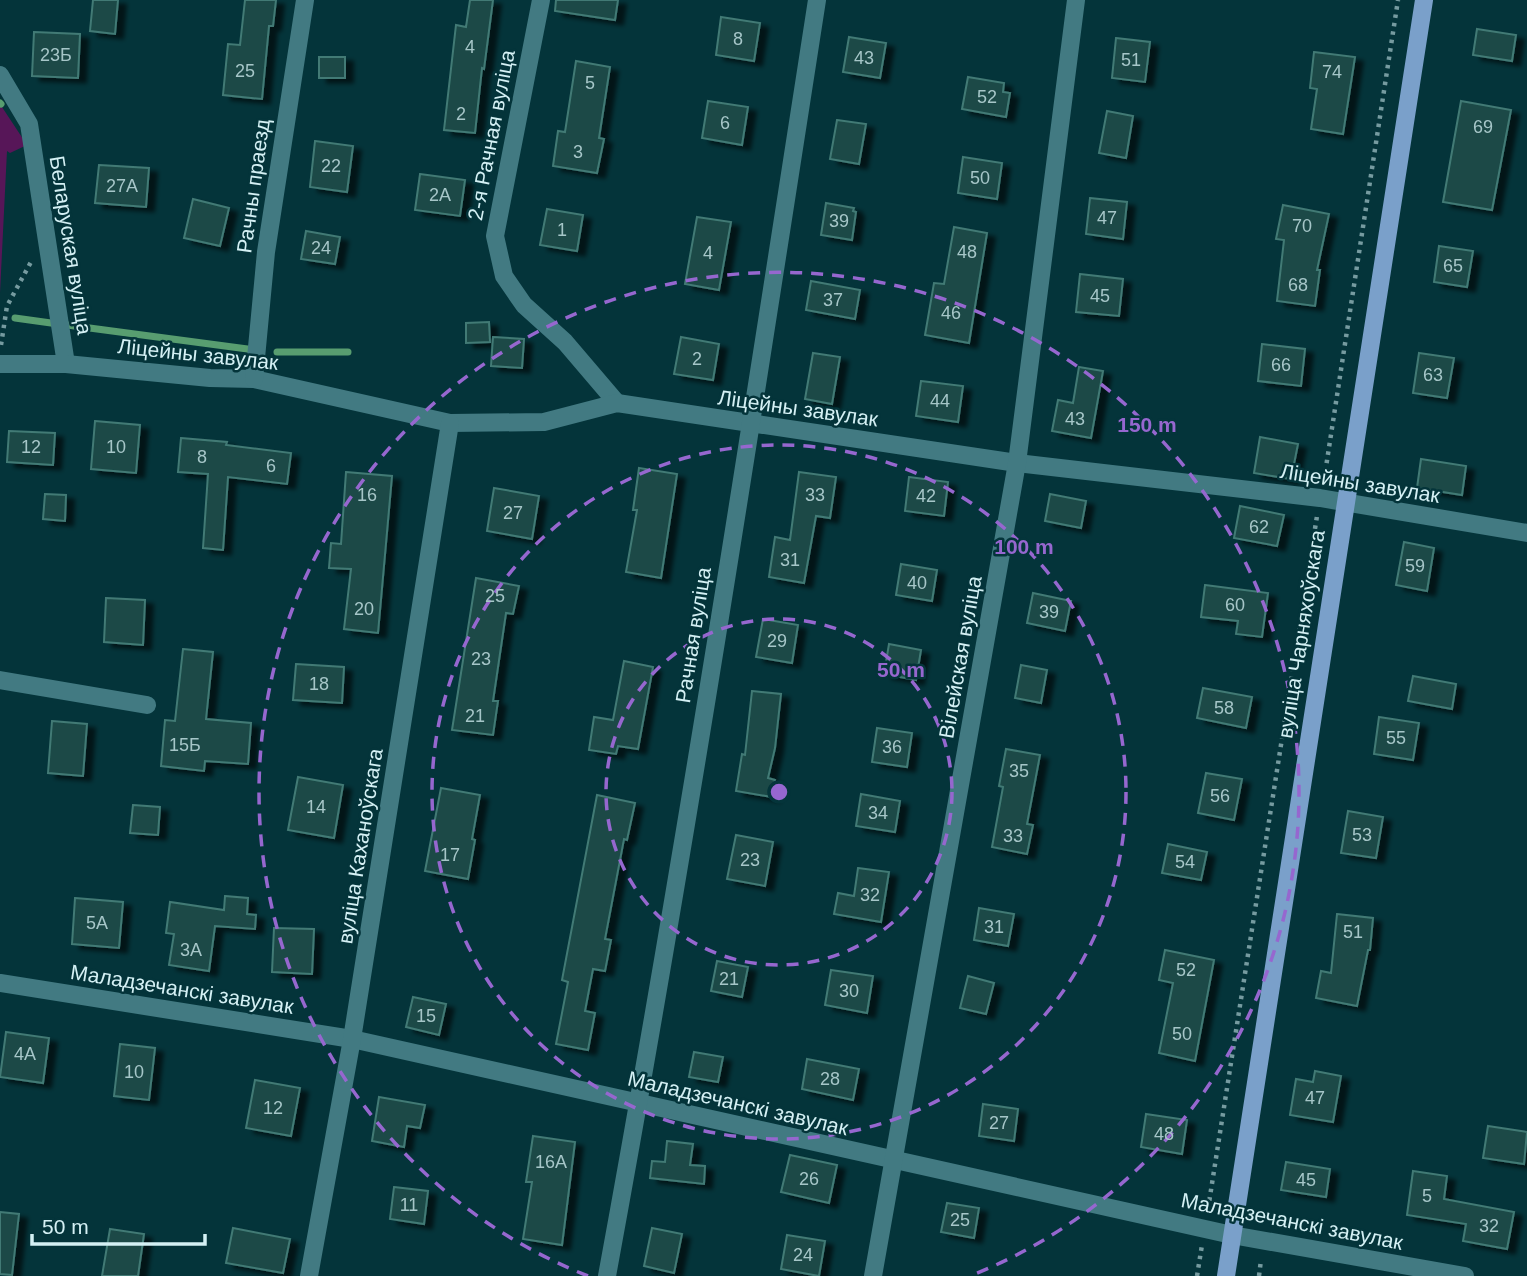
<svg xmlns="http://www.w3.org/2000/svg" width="1527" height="1276" viewBox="0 0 1527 1276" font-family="Arial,sans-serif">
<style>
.green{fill:#571658}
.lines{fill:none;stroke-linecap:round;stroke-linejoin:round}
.stream{stroke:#589d70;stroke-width:7}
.building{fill:#1a4a46;stroke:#427a75;stroke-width:2;filter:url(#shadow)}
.path{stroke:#769ba0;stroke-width:4.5;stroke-dasharray:3.5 5;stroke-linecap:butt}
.minor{stroke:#427a82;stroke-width:18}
.major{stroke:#7aa0ca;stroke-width:18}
.ring{fill:none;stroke:#9667cf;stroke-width:3.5;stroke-dasharray:12 9}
.labels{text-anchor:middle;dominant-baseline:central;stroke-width:5;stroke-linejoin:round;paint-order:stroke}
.number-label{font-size:18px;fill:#a6c6c8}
.street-label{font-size:21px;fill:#d4f0f4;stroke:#04343a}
.centre{fill:#9667cf;stroke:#04343a;stroke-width:3.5}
.ring-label{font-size:21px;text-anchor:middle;font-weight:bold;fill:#9667cf;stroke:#04343a;stroke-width:5;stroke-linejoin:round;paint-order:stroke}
</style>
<defs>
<filter id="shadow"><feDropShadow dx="8" dy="4.5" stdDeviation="2" flood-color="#0009"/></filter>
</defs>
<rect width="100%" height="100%" fill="#04343a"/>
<polygon class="green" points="0,104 27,145 10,153 7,151 0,293"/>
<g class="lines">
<g class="stream">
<polyline points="0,103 1,104"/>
<polyline points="15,318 51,323"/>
<polyline points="67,325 255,350"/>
<polyline points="277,352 348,352"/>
</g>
</g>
<g class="building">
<polygon points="93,0 118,0 115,34 90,31"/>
<polygon points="245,0 276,0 273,26 269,26 262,99 223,95 228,44 240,45"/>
<polygon points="470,0 493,0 484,69 482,68 475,133 444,130 456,25 466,27"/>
<polygon points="556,0 618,0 615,20 555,11"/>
<polygon points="721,17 760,23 754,61 716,55"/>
<polygon points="1477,29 1516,35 1512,61 1473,55"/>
<polygon points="34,32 80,34 78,78 32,76"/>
<polygon points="849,37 886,43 880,78 843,72"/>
<polygon points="1116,38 1150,42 1145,82 1112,78"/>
<polygon points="1314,52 1355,57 1343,134 1311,129 1317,89 1310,88"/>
<rect x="319" y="57" width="26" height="21"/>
<polygon points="576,61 610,67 599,138 604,139 597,173 553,166 558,131 565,132"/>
<polygon points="968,77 1004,83 1003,92 1010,93 1006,117 962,109"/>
<polygon points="708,101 748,107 742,145 702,138"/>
<polygon points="1461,101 1511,110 1492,210 1443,202"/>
<polygon points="1107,111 1133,116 1126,158 1099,153"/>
<polygon points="837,120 866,124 859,164 830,159"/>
<polygon points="315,141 353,146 347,192 310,187"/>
<polygon points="963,157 1002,163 997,199 958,193"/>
<polygon points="99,165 149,168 146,207 95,203"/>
<polygon points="420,174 465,180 460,216 415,210"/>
<polygon points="1090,198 1127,202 1123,239 1086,234"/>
<polygon points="193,199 229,208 220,246 184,238"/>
<polygon points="826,203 854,208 853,211 856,212 852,240 821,235"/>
<polygon points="1283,205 1329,214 1317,270 1320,270 1315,306 1277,301 1284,240 1276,239"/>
<polygon points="547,209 583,215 577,251 540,245"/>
<polygon points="697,217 731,222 719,290 685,284"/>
<polygon points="954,227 987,233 969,343 925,335 934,283 944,284"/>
<polygon points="306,231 340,237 335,264 301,259"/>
<polygon points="1439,246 1473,251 1467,287 1434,282"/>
<polygon points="1080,274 1123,279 1119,316 1076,312"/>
<polygon points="811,281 860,290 855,319 806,310"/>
<polygon points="489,322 490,342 466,343 466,323"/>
<polygon points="493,337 524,339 522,368 491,366"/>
<polygon points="681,337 719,344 713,380 674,374"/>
<polygon points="1262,344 1305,349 1301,386 1258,381"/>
<polygon points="813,353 840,357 832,404 805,399"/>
<polygon points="1419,353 1454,358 1447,398 1413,393"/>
<polygon points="1079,367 1103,371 1091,438 1052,431 1058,400 1073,403"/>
<polygon points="921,381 963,386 958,422 916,416"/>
<polygon points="95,421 140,425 136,473 91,469"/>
<polygon points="9,431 55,433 53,465 7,462"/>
<polygon points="1260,437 1298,444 1291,479 1254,473"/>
<polygon points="181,438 227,442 226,445 291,453 287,484 228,477 223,550 203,548 208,474 178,472"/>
<polygon points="1421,459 1466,466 1462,495 1417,488"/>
<polygon points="639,468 677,474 661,578 626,572 637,510 633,510"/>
<polygon points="346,472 392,476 378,633 344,629 351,569 329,568 331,543 341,544"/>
<polygon points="799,472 836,477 830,518 816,516 804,583 769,577 775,537 790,540"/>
<polygon points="909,477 948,482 944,516 905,511"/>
<polygon points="494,488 539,496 532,539 487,531"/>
<polygon points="45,494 66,495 65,521 43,519"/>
<polygon points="1050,494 1086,501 1081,528 1045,521"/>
<polygon points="1240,506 1284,515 1277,546 1234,538"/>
<polygon points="1404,542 1434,548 1427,591 1396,585"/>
<polygon points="901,564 937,570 932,601 896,595"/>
<polygon points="476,578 519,586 513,614 506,613 493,701 498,701 493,735 452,730"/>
<polygon points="1205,585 1268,593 1262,637 1236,634 1238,621 1201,617"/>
<polygon points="1033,593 1071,601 1065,631 1027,623"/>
<polygon points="106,598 145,600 143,645 104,642"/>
<polygon points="763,619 798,625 792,663 756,657"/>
<polygon points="889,644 921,650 916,680 884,674"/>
<polygon points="183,649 213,652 206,719 251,723 248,764 205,761 204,771 161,766 165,720 175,721"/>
<polygon points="624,661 653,667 638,749 618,746 616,754 589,750 594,717 613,720"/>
<polygon points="296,664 344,667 342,703 293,700"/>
<polygon points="1021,665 1047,670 1041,703 1015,698"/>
<polygon points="1413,676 1456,684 1452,709 1408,701"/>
<polygon points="1203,688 1252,697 1246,728 1197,718"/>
<polygon points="752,691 781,694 775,748 768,778 775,780 772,797 736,791 742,754 745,755"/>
<polygon points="1379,717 1419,723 1413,760 1374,754"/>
<polygon points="52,721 87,724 83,776 48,773"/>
<polygon points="877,728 912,733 907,767 872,762"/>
<polygon points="1006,749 1040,755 1027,824 1033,825 1027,854 992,847 1003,787 999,786"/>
<polygon points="1206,773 1242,779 1234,820 1198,813"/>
<polygon points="298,777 343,785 334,838 288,830"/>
<polygon points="441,788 480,795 472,839 475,840 468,879 425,871"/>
<polygon points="861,794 900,801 895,832 856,826"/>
<polygon points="597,795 635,803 627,840 624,839 605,939 611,940 605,971 593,969 585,1011 595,1013 588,1050 556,1044 568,982 562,980"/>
<polygon points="133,805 160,807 158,835 130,833"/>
<polygon points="1348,811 1383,817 1376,858 1341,853"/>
<polygon points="736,835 773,842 765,886 727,879"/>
<polygon points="1168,844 1207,852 1201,880 1162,873"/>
<polygon points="858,868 889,872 881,922 834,914 838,893 854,896"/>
<polygon points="225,896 248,898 247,914 256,915 255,929 215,926 209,971 169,965 174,934 166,933 170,902 224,910"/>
<polygon points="75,898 123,902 119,948 72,944"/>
<polygon points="979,908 1014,914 1008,946 974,940"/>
<polygon points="1337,914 1373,918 1370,950 1368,950 1357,1006 1316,998 1321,971 1331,973"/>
<polygon points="274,928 314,929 312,974 272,972"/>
<polygon points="1165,950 1214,960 1195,1061 1159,1053 1173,983 1159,980"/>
<polygon points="717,961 748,967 742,997 711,991"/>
<polygon points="831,970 873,976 867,1013 825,1005"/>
<polygon points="968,976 994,983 986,1014 960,1008"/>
<polygon points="413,997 446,1004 439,1035 406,1027"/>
<polygon points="6,1032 49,1038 43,1083 0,1077"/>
<polygon points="120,1044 155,1048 149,1100 114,1096"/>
<polygon points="694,1052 723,1057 718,1082 689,1077"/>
<polygon points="807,1059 859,1069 853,1100 802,1089"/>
<polygon points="1315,1071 1341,1076 1333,1122 1290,1115 1296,1079 1313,1082"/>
<polygon points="255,1080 300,1088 291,1136 246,1128"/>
<polygon points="379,1097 425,1105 420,1128 407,1126 404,1147 372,1141"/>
<polygon points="983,1104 1018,1109 1014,1141 979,1136"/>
<polygon points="1146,1114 1187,1120 1182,1154 1141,1147"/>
<polygon points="1488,1126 1527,1132 1524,1164 1483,1158"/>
<polygon points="533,1136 575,1142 562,1245 523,1239 532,1182 526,1182"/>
<polygon points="667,1141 693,1144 690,1165 705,1166 704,1184 650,1178 652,1161 665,1162"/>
<polygon points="790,1155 837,1165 829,1203 781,1192"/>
<polygon points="1286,1162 1330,1169 1326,1197 1281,1190"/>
<polygon points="1413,1171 1447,1176 1444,1199 1514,1212 1507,1249 1463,1241 1466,1224 1407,1215"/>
<polygon points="394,1187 428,1191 424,1224 390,1219"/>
<polygon points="947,1203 979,1208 974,1238 941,1232"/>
<polygon points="0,1212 19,1214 12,1275 0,1274"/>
<polygon points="233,1228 290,1239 283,1273 226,1263"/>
<polygon points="652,1228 682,1234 674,1273 644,1266"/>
<polygon points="110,1229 144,1234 138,1276 102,1276"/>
<polygon points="787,1235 825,1241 819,1276 781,1269"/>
</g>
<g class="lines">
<g class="path">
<polyline points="1,345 7,306 31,262"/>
<polyline points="1324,480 1398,0"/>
<polyline points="1208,1209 1317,516"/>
<polyline points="1197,1276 1202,1245"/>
<polyline points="1259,1276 1261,1260"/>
</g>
<g class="minor">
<polyline points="541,0 495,236 504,276 524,305 565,342 617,403"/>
<polyline points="0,75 29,124 66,364"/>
<polyline points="0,364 66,364 210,378 254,379 450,423 544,422 617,403 1017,463 1320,498 1527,533"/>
<polyline points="254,379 266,252 305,0"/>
<polyline points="0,680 147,705"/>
<polyline points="0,983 352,1039 1232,1235 1465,1276"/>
<polyline points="309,1276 352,1039 450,423"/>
<path d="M607,1276C685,852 751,426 817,0"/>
<polyline points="873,1276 1017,463 1076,0"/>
</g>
<polyline class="major" points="1226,1276 1424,0"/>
</g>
<g class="ring">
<circle cx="779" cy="792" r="173"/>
<circle cx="779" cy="792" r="347"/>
<path d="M588 1276A520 520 0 1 1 970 1276"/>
</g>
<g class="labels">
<g class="number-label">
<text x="738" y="39">8</text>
<text x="470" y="47">4</text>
<text x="56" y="55">23Б</text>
<text x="864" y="58">43</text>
<text x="1131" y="60">51</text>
<text x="245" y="71">25</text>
<text x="1332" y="72">74</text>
<text x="590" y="83">5</text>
<text x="987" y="97">52</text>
<text x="461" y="114">2</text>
<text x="725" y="123">6</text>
<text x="1483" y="127">69</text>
<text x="578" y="152">3</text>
<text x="331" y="166">22</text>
<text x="980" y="178">50</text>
<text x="122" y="186">27А</text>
<text x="440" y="195">2А</text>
<text x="1107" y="218">47</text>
<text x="839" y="221">39</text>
<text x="1302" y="226">70</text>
<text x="562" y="230">1</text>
<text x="321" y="248">24</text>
<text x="967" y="252">48</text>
<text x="708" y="253">4</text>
<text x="1453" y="266">65</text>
<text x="1298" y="285">68</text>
<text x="1100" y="296">45</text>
<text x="833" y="300">37</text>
<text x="951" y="313">46</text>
<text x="697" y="359">2</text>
<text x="1281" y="365">66</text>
<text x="1433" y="375">63</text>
<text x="940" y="401">44</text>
<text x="1075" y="419">43</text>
<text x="31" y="447">12</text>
<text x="116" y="447">10</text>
<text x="202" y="457">8</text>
<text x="271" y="466">6</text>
<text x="367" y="495">16</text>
<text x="815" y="495">33</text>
<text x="926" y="496">42</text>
<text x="513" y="513">27</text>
<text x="1259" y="527">62</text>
<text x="790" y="560">31</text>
<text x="1415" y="566">59</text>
<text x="917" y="583">40</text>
<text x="495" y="596">25</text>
<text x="1235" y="605">60</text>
<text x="364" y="609">20</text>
<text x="1049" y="612">39</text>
<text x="777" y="641">29</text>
<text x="481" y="659">23</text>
<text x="319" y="684">18</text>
<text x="1224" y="708">58</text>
<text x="475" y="716">21</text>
<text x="1396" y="738">55</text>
<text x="185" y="745">15Б</text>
<text x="892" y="747">36</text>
<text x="1019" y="771">35</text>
<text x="1220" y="796">56</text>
<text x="316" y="807">14</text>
<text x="878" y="813">34</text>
<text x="1362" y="835">53</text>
<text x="1013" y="836">33</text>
<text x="450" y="855">17</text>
<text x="750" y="860">23</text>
<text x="1185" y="862">54</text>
<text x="870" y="895">32</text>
<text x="97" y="923">5А</text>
<text x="994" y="927">31</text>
<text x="1353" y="932">51</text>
<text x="191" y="950">3А</text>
<text x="1186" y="970">52</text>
<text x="729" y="979">21</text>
<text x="849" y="991">30</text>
<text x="426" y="1016">15</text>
<text x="1182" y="1034">50</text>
<text x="25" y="1054">4А</text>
<text x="134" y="1072">10</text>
<text x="830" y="1079">28</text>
<text x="1315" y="1098">47</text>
<text x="273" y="1108">12</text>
<text x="999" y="1123">27</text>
<text x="1164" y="1134">48</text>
<text x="551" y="1162">16А</text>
<text x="809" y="1179">26</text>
<text x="1306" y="1180">45</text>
<text x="1427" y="1196">5</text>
<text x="409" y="1205">11</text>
<text x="960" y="1220">25</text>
<text x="1489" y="1226">32</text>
<text x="803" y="1255">24</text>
</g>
<g class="street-label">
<text transform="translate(491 135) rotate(-79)">2-я Рачная вуліца</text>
<text transform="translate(253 186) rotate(-82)">Рачны праезд</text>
<text transform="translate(71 245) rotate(81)">Беларуская вуліца</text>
<text transform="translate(198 354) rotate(6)">Ліцейны завулак</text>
<text transform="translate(798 408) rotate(8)">Ліцейны завулак</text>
<text transform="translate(1360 483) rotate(9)">Ліцейны завулак</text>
<text transform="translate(1301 634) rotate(-81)">вуліца Чарняхоўскага</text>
<text transform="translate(693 635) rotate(-81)">Рачная вуліца</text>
<text transform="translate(960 657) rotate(-80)">Вілейская вуліца</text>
<text transform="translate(360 846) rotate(-81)">вуліца Каханоўскага</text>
<text transform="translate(182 989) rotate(9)">Маладзечанскі завулак</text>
<text transform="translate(738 1103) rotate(13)">Маладзечанскі завулак</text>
<text transform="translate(1292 1221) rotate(11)">Маладзечанскі завулак</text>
</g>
</g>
<circle cx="779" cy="792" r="10" class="centre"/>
<g class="ring-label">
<text x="1147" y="432">150 m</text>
<text x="1024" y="554">100 m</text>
<text x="901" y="677">50 m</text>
</g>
<path d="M32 1234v10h173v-10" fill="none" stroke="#d4f0f4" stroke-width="3.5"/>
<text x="42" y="1234" font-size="21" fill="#d4f0f4" stroke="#04343a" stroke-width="5" paint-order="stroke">50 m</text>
</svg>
